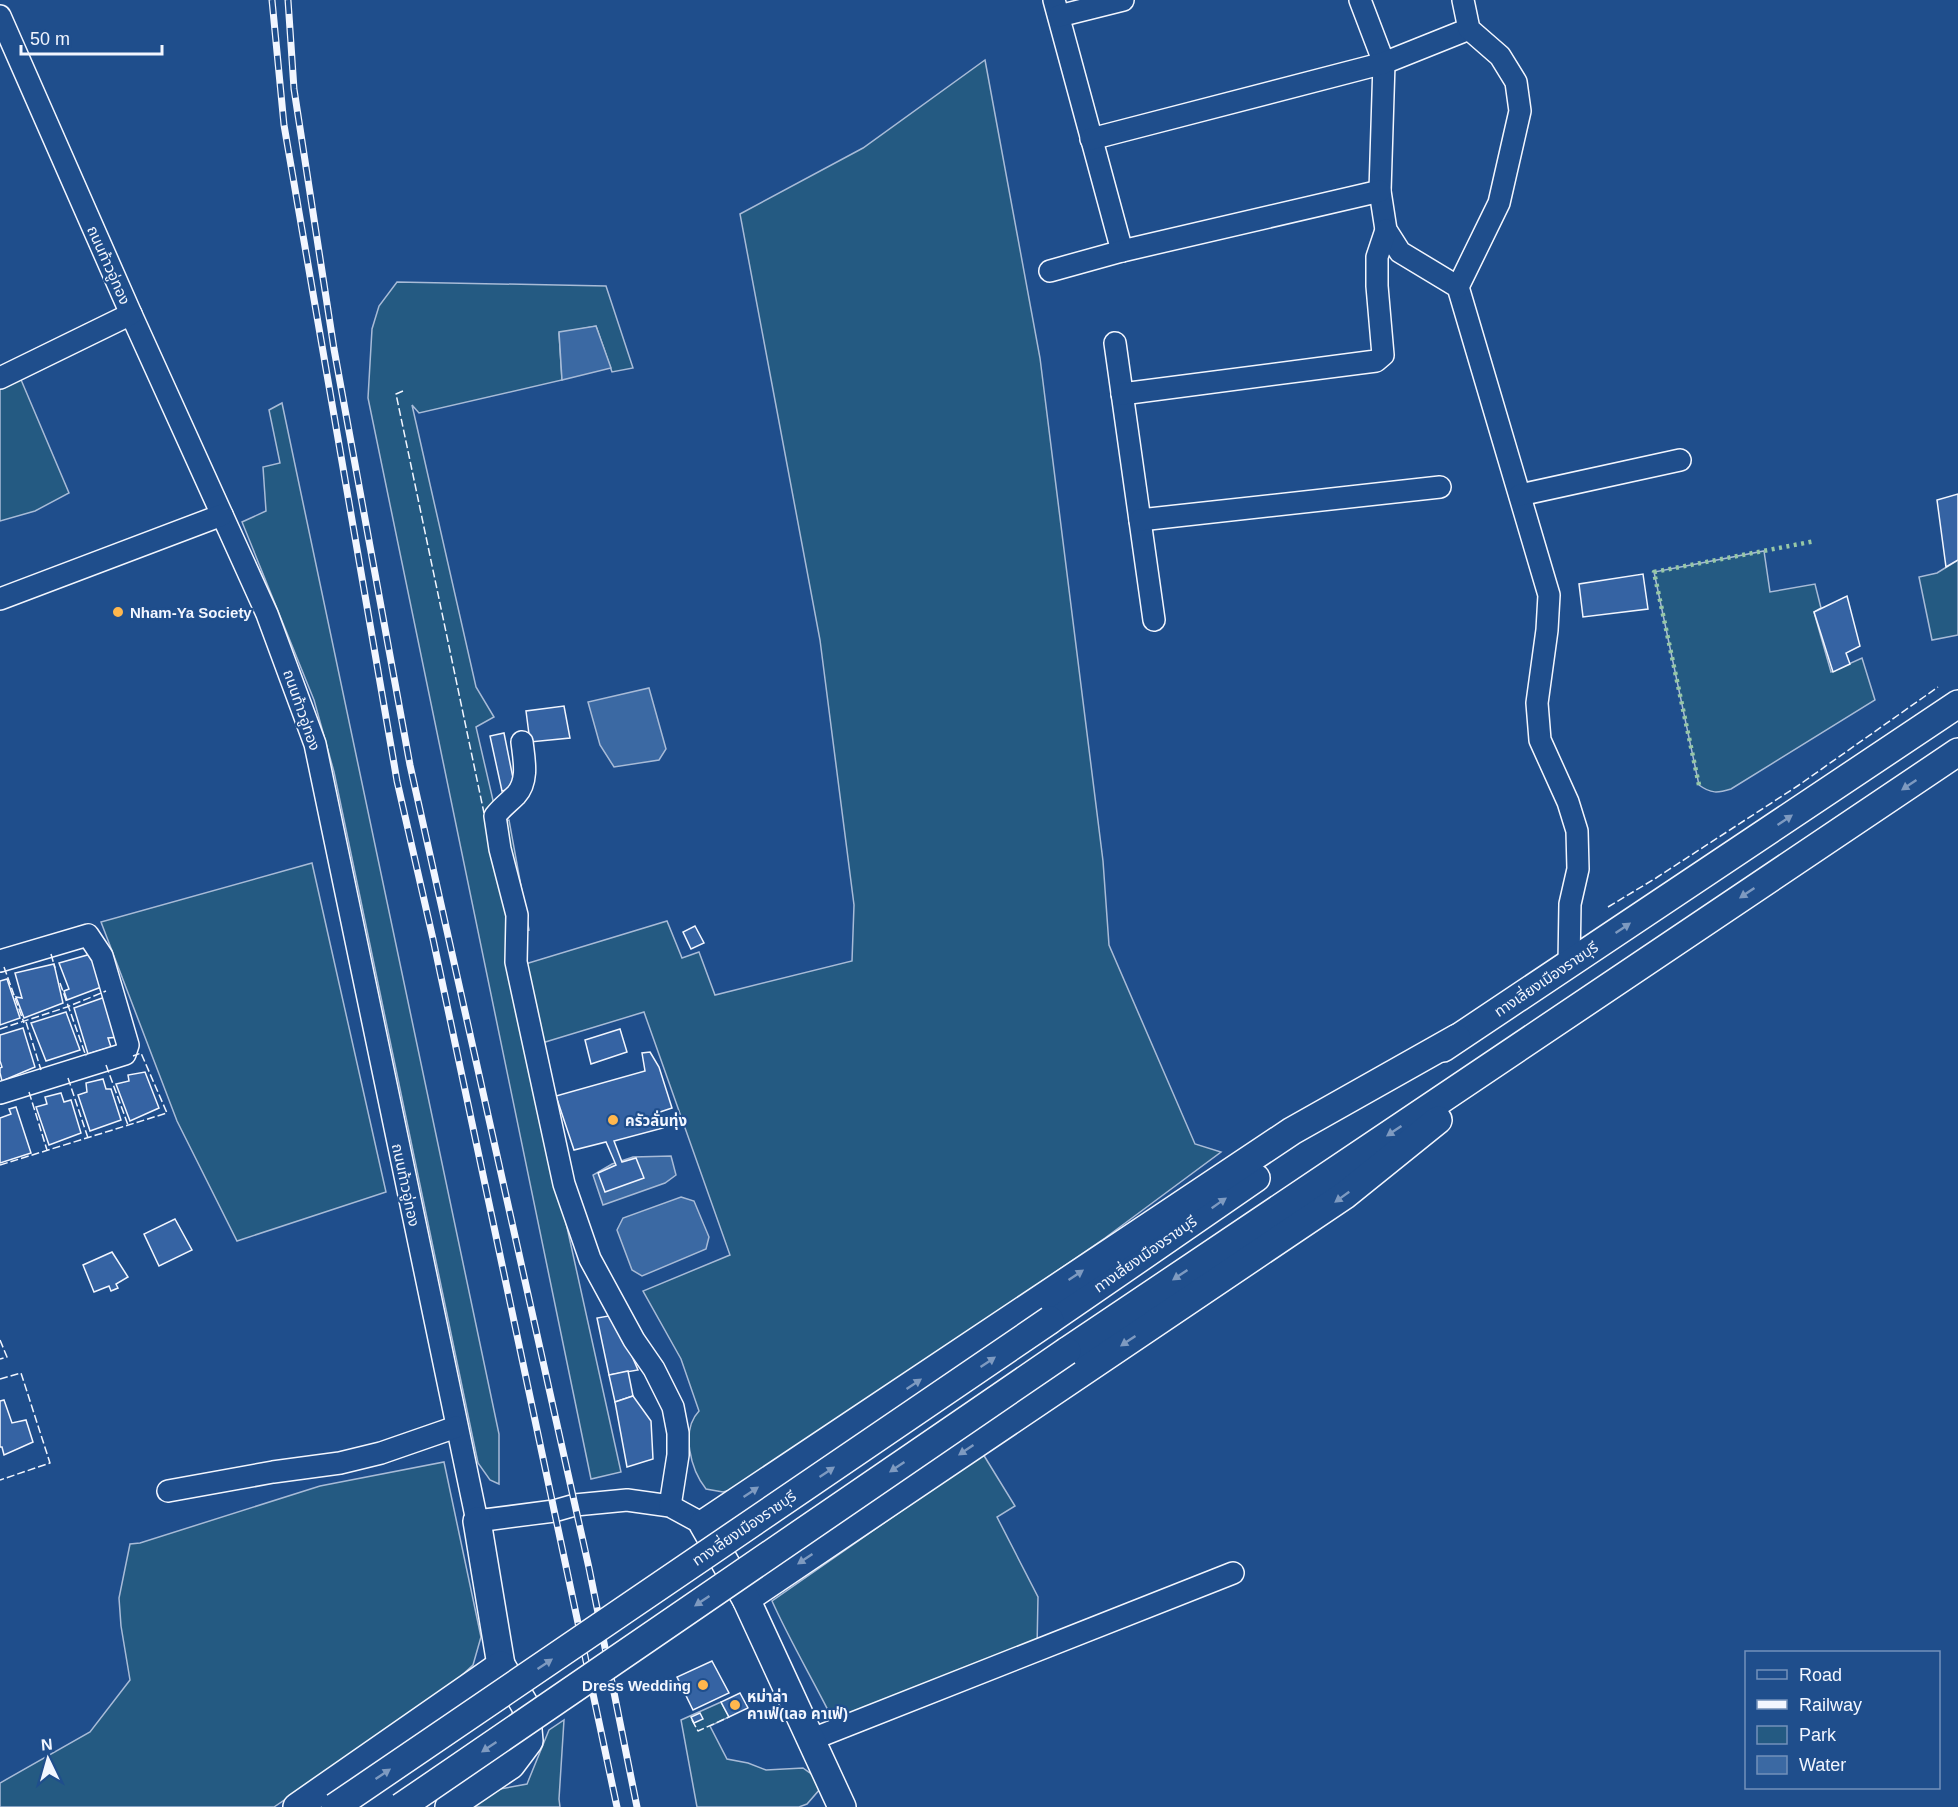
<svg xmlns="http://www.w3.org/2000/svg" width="1958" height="1807" viewBox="0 0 1958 1807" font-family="Arial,'Noto Sans Thai',sans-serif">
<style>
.green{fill:#245a82;stroke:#a8bbd7;stroke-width:1.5}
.water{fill:#3b69a3;stroke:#a8bbd7;stroke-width:1.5}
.building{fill:#3563a3;stroke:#f2f6ff;stroke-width:1.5}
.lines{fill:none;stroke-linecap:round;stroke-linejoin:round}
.minor-casing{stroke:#f2f6ff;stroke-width:24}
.major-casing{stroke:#f2f6ff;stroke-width:30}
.minor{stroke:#1f4e8c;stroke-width:21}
.major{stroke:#1f4e8c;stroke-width:27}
.rail-casing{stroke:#f2f6ff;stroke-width:7}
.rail{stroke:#1f4e8c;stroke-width:4.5;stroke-dasharray:14;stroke-linecap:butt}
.major-bridge-casing{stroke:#f2f6ff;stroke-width:30;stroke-linecap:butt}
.major-bridge{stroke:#1f4e8c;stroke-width:27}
.hedge{stroke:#97c8a6;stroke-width:4.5;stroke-dasharray:3 4.5;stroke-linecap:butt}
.fence{stroke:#f2f6ff;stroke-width:1.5;stroke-dasharray:8 3;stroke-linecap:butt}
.oneway{fill:#7e9ac0}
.poi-dot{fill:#ffb74d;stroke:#1f4e8c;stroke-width:2}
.labels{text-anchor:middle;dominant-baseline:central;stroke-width:4.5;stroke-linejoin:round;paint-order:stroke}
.street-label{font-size:15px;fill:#f2f6ff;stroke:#1f4e8c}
.poi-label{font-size:15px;font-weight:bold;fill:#f2f6ff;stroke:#1f4e8c;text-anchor:start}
</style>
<rect width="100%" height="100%" fill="#1f4e8c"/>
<g class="green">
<path d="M985,60L1040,358L1103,861L1109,945L1195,1144L1221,1152L1105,1238L742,1487L723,1492L706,1489C691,1470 680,1431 699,1411L681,1359L643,1291L730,1255L644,1012L542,1043L522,965L667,921L682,958L699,952L715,995L852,961L854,905L820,640L740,214L863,148Z"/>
<polygon points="397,282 606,286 633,368 612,372 596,326 559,333 562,380 419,413 412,405 476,687 494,717 476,727 498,822 509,820 529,930 507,933 527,1046 621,1472 591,1479 368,398 372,329 379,306"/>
<polygon points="19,375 69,493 35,511 0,521 0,384"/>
<polygon points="282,403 499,1434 499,1484 490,1480 478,1463 334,772 314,700 242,522 266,511 263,467 280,463 269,410"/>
<path d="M1764,551L1770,592L1815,584L1821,608L1814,612L1831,672L1862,658L1875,700L1731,789C1718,793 1711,794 1699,785L1654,572Z"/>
<polygon points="1958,560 1958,635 1932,640 1919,577 1937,573"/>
<polygon points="312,863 386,1192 237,1241 177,1121 101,922"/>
<path d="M983,1454L1015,1506L997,1517L1038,1597L1037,1648L839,1717L832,1718C812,1678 790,1641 772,1601Z"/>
<polygon points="444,1462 481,1637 473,1665 448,1688 274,1807 0,1807 0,1783 90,1732 130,1680 121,1626 119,1598 130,1544 140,1543 320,1486"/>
<polygon points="721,1702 729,1717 710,1726 727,1759 748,1763 766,1770 803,1768 814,1776 820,1789 807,1804 799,1807 697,1807 681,1720"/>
<polygon points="564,1720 559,1799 560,1807 473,1807 500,1789 527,1784 549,1730"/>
</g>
<g class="water">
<polygon points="596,326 611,368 562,380 559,332"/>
<polygon points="649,688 666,749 659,760 614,767 600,745 588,702"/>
<polygon points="671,1156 676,1175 665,1183 603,1205 593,1175 612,1164 633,1157"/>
<polygon points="681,1197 694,1201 709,1237 706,1249 642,1276 632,1270 617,1230 623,1218"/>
</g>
<g class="building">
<polygon points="1958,494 1958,560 1946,567 1937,500"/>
<polygon points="1643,574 1648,609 1583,617 1579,584"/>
<polygon points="1847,596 1860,646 1846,653 1850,664 1833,672 1814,612"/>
<polygon points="564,706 570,738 530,742 526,711"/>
<polygon points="504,733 515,788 502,791 490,736"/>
<polygon points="695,926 704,943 691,949 683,932"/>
<polygon points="91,954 104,986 67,1000 64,991 69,989 59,963"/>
<polygon points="54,964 63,1003 24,1018 16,997 22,998 15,973"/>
<polygon points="7,979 20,1018 0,1025 0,981"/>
<polygon points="108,996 120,1037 108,1038 111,1047 88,1054 74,1008"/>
<polygon points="66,1012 80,1050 46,1061 31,1023"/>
<polygon points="23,1028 35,1067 2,1081 0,1073 0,1068 2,1067 0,1061 0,1035"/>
<polygon points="620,1029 627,1052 591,1064 585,1040"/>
<polygon points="650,1052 659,1067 672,1108 660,1112 663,1128 614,1141 622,1162 636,1158 644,1178 605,1192 598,1173 616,1165 606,1142 574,1150 556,1096 645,1071 642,1053"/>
<polygon points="145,1072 159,1108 130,1121 116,1084 129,1081 128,1075"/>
<polygon points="103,1079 106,1089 111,1089 121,1120 90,1131 78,1095 87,1092 86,1083"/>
<polygon points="61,1093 64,1102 71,1100 81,1133 49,1145 36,1107 47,1104 45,1097"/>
<polygon points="16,1107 31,1153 0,1163 0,1118 11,1114 9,1109"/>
<polygon points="175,1219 192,1250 159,1266 144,1234"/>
<polygon points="112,1252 128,1277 116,1284 118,1288 111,1291 109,1286 94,1292 83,1265"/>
<polygon points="614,1315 638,1370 609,1375 597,1318"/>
<polygon points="628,1371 633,1396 615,1402 609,1375"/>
<polygon points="633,1396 651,1421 653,1459 627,1467 615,1402"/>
<polygon points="4,1400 12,1423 26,1420 33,1442 4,1455 2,1447 0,1447 0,1401"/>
<polygon points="712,1661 729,1693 693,1710 677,1677"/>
<polygon points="740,1693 748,1708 729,1717 721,1702"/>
<polygon points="700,1713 703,1719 694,1723 691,1717"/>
</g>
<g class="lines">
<defs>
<g id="minor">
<polyline points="1054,0 1122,251"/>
<polyline points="1360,0 1384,63 1380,191 1386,230 1400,252 1458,287 1549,595 1547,630 1537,703 1540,740 1568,802 1577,831 1578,869 1570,904 1569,964"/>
<polyline points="0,16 131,314 267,614 315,744 477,1521 554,1511 575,1505 627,1500 670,1506 703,1524"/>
<polyline points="1059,16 1123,0"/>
<polyline points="1091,139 1384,63 1469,29"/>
<polyline points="1050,271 1122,251 1380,191"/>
<polyline points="1458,287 1499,203 1520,111 1516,82 1500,56 1469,29 1463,0"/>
<polyline points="1115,343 1154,620"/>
<polyline points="0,378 131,314"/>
<polyline points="1122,394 1376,361 1383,355 1377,286 1377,257 1386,230"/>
<polyline points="1520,495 1680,460"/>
<polyline points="1140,520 1440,487"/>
<polyline points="0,599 222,515"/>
<path d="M522,742C524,759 529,781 516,795C509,802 501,808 495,816L500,849L517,915L516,962L564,1184L590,1259L634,1340L654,1369L673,1407L678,1433V1455L670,1506"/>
<polyline points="0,961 88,935 102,956 128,1045 125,1054 0,1093"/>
<polyline points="168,1491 273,1472 340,1463 381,1453 456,1427"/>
<polyline points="810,1740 1233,1573"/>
</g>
<g id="major">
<polyline points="1443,1048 1958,704"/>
<polyline points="1050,1320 1256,1178"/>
<polyline points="1067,1351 1958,752"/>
<polyline points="477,1521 501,1665"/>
<polyline points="746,1599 1345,1195 1438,1120"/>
<polyline points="297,1807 501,1665 526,1707 529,1741 511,1765 449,1807"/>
<polyline points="842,1807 746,1599 703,1524 1292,1131 1457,1038"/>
</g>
</defs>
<use href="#minor" class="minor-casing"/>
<use href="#major" class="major-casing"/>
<use href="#minor" class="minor"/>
<use href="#major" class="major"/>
<defs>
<g id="rail">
<polyline points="272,0 284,125 397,781 433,939 617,1807"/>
<polyline points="288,0 294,89 334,349 410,765 589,1568 637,1807"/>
</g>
</defs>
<use href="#rail" class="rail-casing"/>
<use href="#rail" class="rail"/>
<defs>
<g id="major-bridge">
<polyline points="335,1807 1050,1320"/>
<polyline points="401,1807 1067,1351"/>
</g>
</defs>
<use href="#major-bridge" class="major-bridge-casing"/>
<use href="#major-bridge" class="major-bridge"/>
<polyline class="hedge" points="1699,785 1654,572 1815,541"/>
<g class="fence">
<polyline points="403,391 396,394 484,813"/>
<polyline points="1608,907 1656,878 1799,785 1938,687"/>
<polyline points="51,954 55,968"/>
<polyline points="4,967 24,1023"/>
<polyline points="60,983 86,1056"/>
<polyline points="26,1022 41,1070"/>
<polyline points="0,1029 67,1007 106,991"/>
<polyline points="106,1065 128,1125"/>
<polyline points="68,1078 88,1138"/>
<polyline points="29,1092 47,1150"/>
<polyline points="0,1165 167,1113 141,1053 133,1056"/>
<polyline points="0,1340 7,1357 0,1359"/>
<polyline points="0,1379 21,1373 50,1463 0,1480"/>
<polyline points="692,1720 698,1731 729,1717"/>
</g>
</g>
<defs><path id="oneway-solid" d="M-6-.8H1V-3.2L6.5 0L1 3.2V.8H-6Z" transform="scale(1.5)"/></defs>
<g class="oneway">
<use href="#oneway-solid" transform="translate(1909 785) rotate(146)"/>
<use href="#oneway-solid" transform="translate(1785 820) rotate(-34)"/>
<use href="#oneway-solid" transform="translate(1747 893) rotate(146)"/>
<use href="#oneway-solid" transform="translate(1623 928) rotate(-34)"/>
<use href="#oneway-solid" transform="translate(1394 1131) rotate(146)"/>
<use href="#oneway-solid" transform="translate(1342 1197) rotate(144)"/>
<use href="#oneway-solid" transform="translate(1219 1203) rotate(-35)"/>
<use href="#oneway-solid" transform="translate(1076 1275) rotate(-34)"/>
<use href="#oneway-solid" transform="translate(1180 1275) rotate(146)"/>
<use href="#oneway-solid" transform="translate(1128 1341) rotate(146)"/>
<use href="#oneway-solid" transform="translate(988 1362) rotate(-34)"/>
<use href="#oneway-solid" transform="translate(914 1384) rotate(-34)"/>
<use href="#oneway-solid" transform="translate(966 1450) rotate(146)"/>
<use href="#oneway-solid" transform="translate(897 1467) rotate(146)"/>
<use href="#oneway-solid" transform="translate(827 1472) rotate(-34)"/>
<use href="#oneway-solid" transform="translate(751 1492) rotate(-34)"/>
<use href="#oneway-solid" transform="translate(805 1559) rotate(146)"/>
<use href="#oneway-solid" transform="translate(702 1601) rotate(146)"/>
<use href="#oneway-solid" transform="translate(545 1664) rotate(-34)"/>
<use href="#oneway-solid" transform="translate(489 1747) rotate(146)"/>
<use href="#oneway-solid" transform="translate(383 1774) rotate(-34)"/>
</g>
<g class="poi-dot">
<circle cx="118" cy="612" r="6"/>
<circle cx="613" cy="1120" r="6"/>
<circle cx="703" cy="1685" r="6"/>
<circle cx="735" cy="1705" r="6"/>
</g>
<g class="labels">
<g class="street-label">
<text transform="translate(109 265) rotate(66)">ถนนท้าวอู่ทอง</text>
<text transform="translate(302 710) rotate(71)">ถนนท้าวอู่ทอง</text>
<text transform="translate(1546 979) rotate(-34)">ทางเลี่ยงเมืองราชบุรี</text>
<text transform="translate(406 1185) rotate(78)">ถนนท้าวอู่ทอง</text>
<text transform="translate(1145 1254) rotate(-35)">ทางเลี่ยงเมืองราชบุรี</text>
<text transform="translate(744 1528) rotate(-34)">ทางเลี่ยงเมืองราชบุรี</text>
</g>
<g class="poi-label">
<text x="130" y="612">Nham-Ya Society</text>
<text x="625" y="1120">ครัวลั่นทุ่ง</text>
<text x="691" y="1685" text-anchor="end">Dress Wedding</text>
<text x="747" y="1696">หม่าล่า<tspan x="747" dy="17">คาเฟ่(เลอ คาเฟ่)</tspan></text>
</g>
</g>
<rect x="1745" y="1651" width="195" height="138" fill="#1f4e8c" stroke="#7391ba" stroke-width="1.5"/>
<rect x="1757" y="1670" width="30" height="9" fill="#1f4e8c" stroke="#7391ba" stroke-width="1.5"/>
<text x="1799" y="1681" font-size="18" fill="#f2f6ff">Road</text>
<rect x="1757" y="1700" width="30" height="9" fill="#f2f6ff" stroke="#7391ba" stroke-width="1.5"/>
<text x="1799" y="1711" font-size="18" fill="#f2f6ff">Railway</text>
<rect x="1757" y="1726" width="30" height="18" fill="#245a82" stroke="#7391ba" stroke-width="1.5"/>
<text x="1799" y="1741" font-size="18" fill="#f2f6ff">Park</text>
<rect x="1757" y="1756" width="30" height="18" fill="#3b69a3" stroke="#7391ba" stroke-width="1.5"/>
<text x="1799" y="1771" font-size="18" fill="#f2f6ff">Water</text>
<g transform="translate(48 1759) rotate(355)" stroke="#1f4e8c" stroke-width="4.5" paint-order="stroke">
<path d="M0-4.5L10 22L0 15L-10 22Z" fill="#f2f6ff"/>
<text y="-9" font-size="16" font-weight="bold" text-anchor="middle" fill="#f2f6ff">N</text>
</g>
<path d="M21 45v9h141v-9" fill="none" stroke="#f2f6ff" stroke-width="3"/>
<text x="30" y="45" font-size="18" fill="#f2f6ff" stroke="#1f4e8c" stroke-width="4.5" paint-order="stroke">50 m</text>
</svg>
